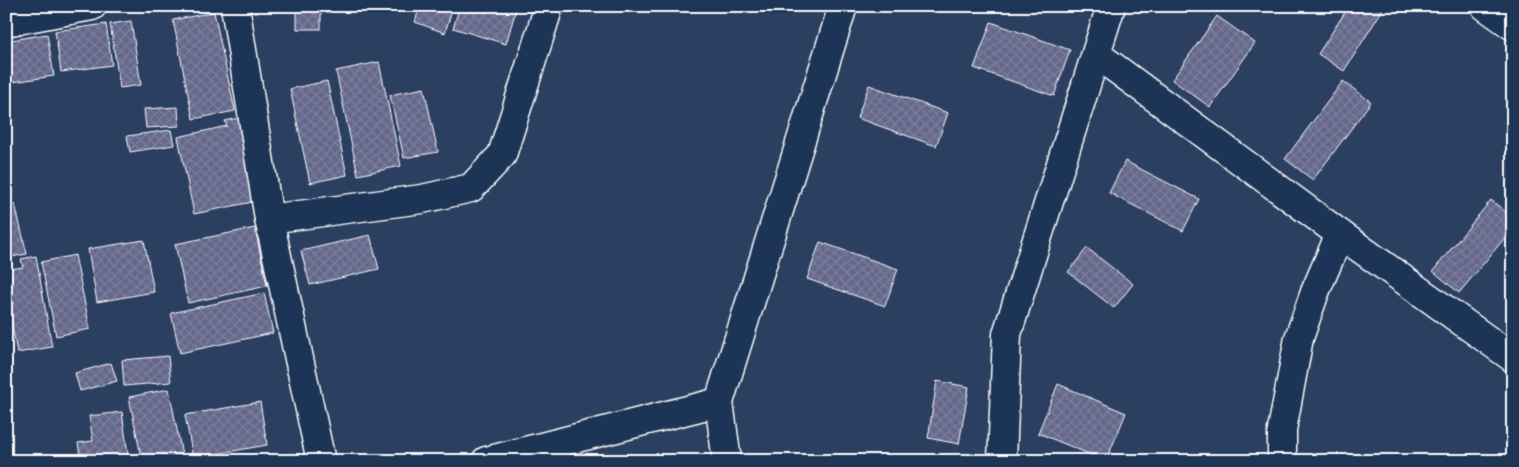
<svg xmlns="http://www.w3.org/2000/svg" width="1519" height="467" viewBox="0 0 1519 467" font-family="Kalam,sans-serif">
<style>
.building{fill:url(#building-cross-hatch);stroke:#fff}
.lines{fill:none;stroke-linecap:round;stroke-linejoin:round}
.minor-casing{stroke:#fff;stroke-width:31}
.minor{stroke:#1d3557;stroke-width:28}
</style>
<defs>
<pattern id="building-cross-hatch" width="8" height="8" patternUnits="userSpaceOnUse" patternTransform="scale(1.25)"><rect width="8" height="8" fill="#65678b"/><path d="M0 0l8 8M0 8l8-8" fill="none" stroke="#7c7e9c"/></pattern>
</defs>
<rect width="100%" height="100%" fill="#2b3f61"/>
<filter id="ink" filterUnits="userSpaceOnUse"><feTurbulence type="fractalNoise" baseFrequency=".02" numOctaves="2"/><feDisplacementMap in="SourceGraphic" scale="10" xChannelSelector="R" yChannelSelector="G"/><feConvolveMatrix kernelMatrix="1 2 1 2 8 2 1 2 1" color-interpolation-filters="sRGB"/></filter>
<g filter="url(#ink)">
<g class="building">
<polygon points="420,6 453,6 445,33 415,22"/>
<polygon points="460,6 517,6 506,44 453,28"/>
<polygon points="1349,6 1385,6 1344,71 1318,54"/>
<rect x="297" y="8" width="24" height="21"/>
<polygon points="214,12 235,111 193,119 173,20"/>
<polygon points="1217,16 1255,43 1210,107 1172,80"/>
<polygon points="131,21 141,85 120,88 110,24"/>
<polygon points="991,22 1070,50 1054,96 974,68"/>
<polygon points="106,24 112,65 61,72 55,31"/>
<polygon points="47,34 54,76 13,82 6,41"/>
<polygon points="379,62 401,166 358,175 336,71"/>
<polygon points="6,63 10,82 6,83"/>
<polygon points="327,81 347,175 310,183 290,89"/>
<polygon points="1343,81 1371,102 1313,180 1285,159"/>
<polygon points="869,85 948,113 936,146 857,118"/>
<polygon points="424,88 438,152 404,158 390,95"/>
<polygon points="178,107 179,126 146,128 144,109"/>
<polygon points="239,118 257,201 194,214 178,137 227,126 225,121"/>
<polygon points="171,130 174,145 130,152 127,136"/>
<polygon points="6,156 12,186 6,187"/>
<polygon points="1125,161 1199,199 1183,231 1109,193"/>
<polygon points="1491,200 1513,218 1513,228 1459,293 1433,271"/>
<polygon points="15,204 27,254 6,258 6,206"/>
<polygon points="255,228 267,286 188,303 175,244"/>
<polygon points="370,235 379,269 310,285 301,251"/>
<polygon points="144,240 154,292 97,302 88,249"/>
<polygon points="820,242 898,269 885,306 807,279"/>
<polygon points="1087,248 1133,284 1114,308 1068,272"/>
<polygon points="75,255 90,329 56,336 41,262"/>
<polygon points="36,256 52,347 17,353 6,293 6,282 12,281 10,269 23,267 21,259"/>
<polygon points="264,293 273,333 180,353 171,313"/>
<polygon points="168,356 171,382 124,386 122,360"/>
<polygon points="111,363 117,381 80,391 75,373"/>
<polygon points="937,381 969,387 959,444 928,438"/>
<polygon points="1058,384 1126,413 1106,461 1038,433"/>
<polygon points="169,389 182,455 155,461 142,461 129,397"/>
<polygon points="260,402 267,445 193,458 185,415"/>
<polygon points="122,412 129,461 81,461 78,443 93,441 89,416"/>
</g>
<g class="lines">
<defs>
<g id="minor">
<polyline points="235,6 269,219 321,461"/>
<polyline points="1485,6 1513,26"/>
<polyline points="6,22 92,6"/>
<polyline points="1096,54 1340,234 1513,358"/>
<polyline points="269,219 422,199 471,188 502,155 549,6"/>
<polyline points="486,461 719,402"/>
<polyline points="727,461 719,402 843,6"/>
<polyline points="1002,461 1007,334 1111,6"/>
<polyline points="1282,461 1282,430 1299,338 1315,292 1340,234"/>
</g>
</defs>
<use href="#minor" class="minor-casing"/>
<use href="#minor" class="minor"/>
</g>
</g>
<rect width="1519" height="467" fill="none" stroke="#1d3557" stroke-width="25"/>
<rect x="12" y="12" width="1494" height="442" fill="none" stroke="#fff" stroke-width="2" filter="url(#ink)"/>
</svg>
